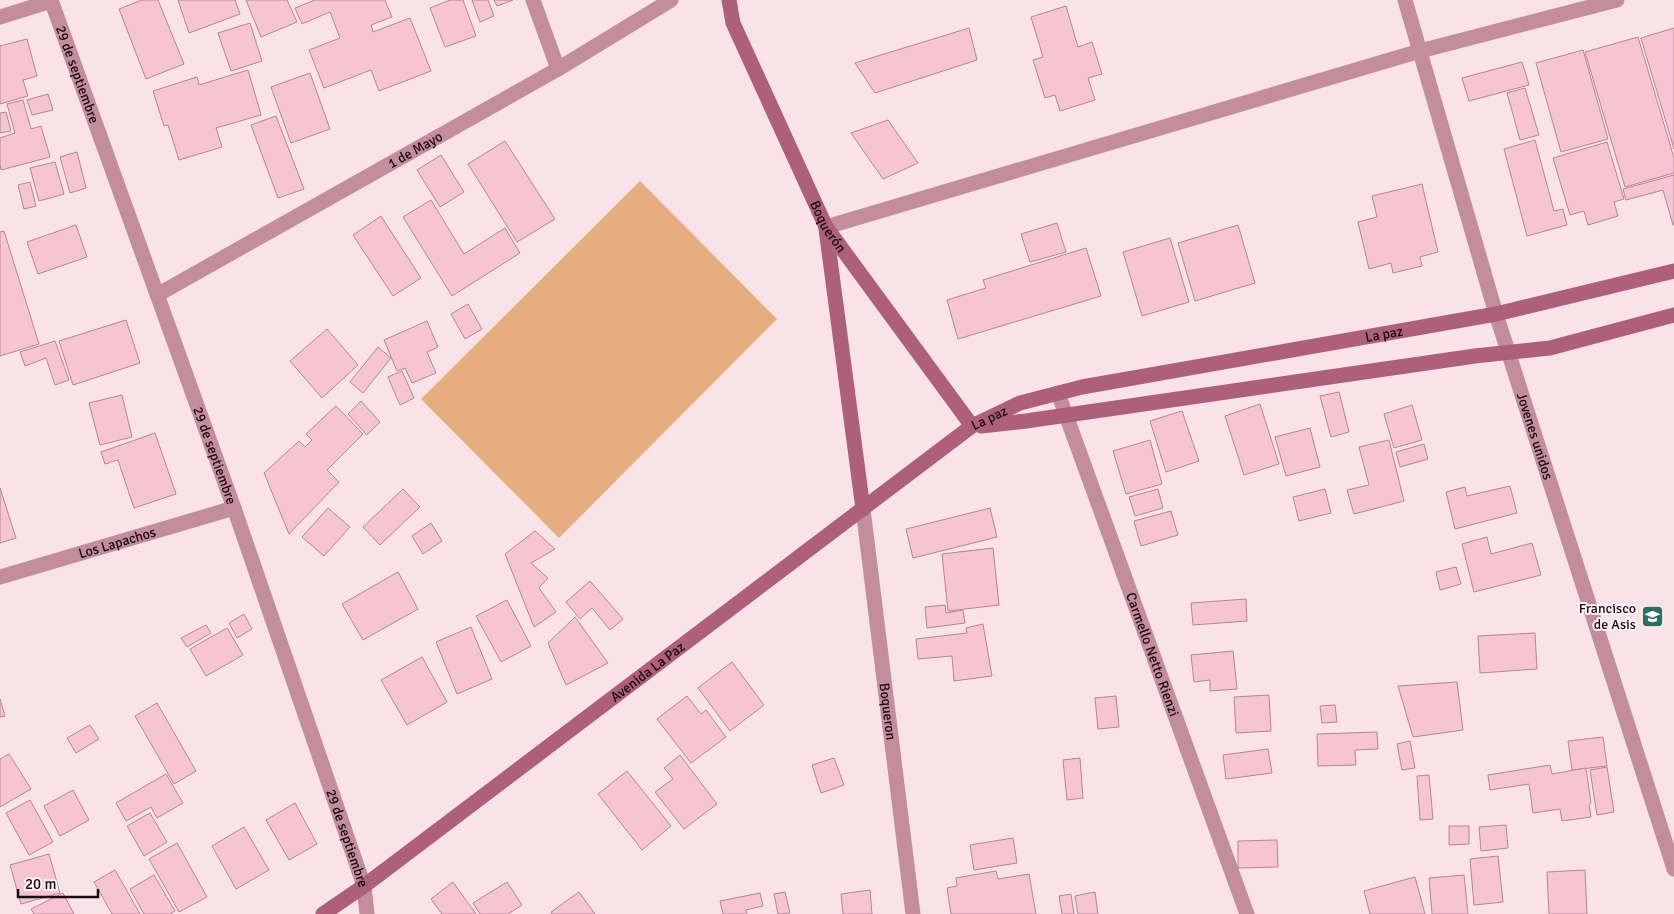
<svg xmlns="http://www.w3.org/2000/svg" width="1674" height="914" viewBox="0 0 1674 914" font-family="Signika,sans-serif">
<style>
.green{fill:#e6ad80}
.building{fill:#f7c4d3;stroke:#b58594}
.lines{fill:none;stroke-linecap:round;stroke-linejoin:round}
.street{stroke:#c48d9e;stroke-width:15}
.secondary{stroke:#ae5f7a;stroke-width:15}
.labels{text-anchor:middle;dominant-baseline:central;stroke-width:4;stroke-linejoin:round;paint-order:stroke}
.street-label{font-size:14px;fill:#1a090f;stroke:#fef3f6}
.poi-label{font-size:14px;fill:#1a090f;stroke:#fef3f6;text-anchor:end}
</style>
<rect width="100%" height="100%" fill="#f9e3e9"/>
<polygon class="green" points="640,181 777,319 559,538 421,399"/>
<g class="building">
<polygon points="142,0 158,0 184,64 146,79 119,9"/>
<polygon points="178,0 235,0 240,14 189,33"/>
<polygon points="246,0 287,0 297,22 261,37"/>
<polygon points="315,0 385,0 392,17 371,25 373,32 410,18 431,71 379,91 371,70 324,88 309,50 340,38 330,12 302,24 295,8"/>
<polygon points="450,0 463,0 476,36 445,47 430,8"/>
<polygon points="472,0 488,0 494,16 480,22"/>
<polygon points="494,0 513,0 497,6"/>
<polygon points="1066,6 1078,47 1092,42 1102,74 1088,78 1095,100 1060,111 1055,95 1045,98 1033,60 1043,57 1031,17"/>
<polygon points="250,23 262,61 231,71 218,33"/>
<polygon points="969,28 977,60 875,93 855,63"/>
<polygon points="1674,28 1674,149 1641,38"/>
<polygon points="1638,37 1674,158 1674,173 1625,187 1585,52"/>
<polygon points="27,39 37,76 23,80 28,96 0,104 0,46"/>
<polygon points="1583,50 1608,139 1561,152 1536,63"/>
<polygon points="1522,62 1529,85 1469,101 1462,78"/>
<polygon points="248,70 261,115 216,128 222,147 179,160 168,125 164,126 153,91 197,77 199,85"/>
<polygon points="310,73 330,129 291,143 271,87"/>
<polygon points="1525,88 1539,135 1520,140 1507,93"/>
<polygon points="48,94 53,110 32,115 27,100"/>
<polygon points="23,100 31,129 41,126 50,157 1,170 0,165 0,138 15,133 7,104"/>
<polygon points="6,112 11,131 0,133 0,113"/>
<polygon points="276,116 304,189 278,198 251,125"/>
<polygon points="888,120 918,163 883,179 851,133"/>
<polygon points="1535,140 1554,211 1563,209 1567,225 1527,236 1504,149"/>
<polygon points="505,141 555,219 517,242 468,164"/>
<polygon points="1607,142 1624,199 1614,202 1618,216 1588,225 1584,211 1570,215 1553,158"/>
<polygon points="77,152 86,188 70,193 60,157"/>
<polygon points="441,155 464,192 440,207 417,170"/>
<polygon points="55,162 64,194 39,201 30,168"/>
<polygon points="1674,175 1674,225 1673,225 1663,190 1626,200 1623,189"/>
<polygon points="30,182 36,206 24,209 18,185"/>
<polygon points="1422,184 1438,252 1420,257 1422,266 1393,273 1391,263 1369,269 1358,222 1377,217 1372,196"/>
<polygon points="431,200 464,254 505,228 520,253 452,296 403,217"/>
<polygon points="381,216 421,278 393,296 353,235"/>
<polygon points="1057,223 1066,252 1030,262 1021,234"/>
<polygon points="76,225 87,257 38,274 27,242"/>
<polygon points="1238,225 1255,283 1195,301 1178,243"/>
<polygon points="4,231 39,344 0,356 0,232"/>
<polygon points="1170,238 1189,302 1142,316 1123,252"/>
<polygon points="1086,248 1101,296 958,339 947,300 986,288 983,280"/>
<polygon points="468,304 482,329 465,339 451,314"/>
<polygon points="126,320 140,363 73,385 59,341"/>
<polygon points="427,321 438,347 427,352 436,373 412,383 405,368 397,371 384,340"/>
<polygon points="327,329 358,365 322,398 290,361"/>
<polygon points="55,341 69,380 55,385 46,358 25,366 20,352"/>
<polygon points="378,347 391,358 363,393 350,382"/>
<polygon points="402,371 414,398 400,405 388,377"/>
<polygon points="1339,392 1349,432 1331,437 1320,396"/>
<polygon points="122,395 132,437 100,445 89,403"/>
<polygon points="361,401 380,422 367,435 348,414"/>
<polygon points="1260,404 1279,464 1244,475 1225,416"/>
<polygon points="1412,405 1422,440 1394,448 1384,414"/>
<polygon points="336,406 363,434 327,470 339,482 289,534 264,473 299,441 305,447 312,440 306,434"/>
<polygon points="1182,411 1199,461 1166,472 1150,421"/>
<polygon points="1310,428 1320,467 1286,476 1275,437"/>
<polygon points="155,433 176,494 134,508 118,460 105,464 101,452"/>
<polygon points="1150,440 1162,484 1126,494 1113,451"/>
<polygon points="1389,440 1404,501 1354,514 1347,490 1369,485 1359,447"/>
<polygon points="1424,444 1428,459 1400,467 1396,452"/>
<polygon points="1510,486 1517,513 1455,529 1446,492 1465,487 1467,496"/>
<polygon points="0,488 16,538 0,543"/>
<polygon points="403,489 420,507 380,545 363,527"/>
<polygon points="1158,489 1163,508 1135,516 1129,497"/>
<polygon points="1325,489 1331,513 1299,521 1293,497"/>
<polygon points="328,508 350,527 324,556 302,537"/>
<polygon points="990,508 997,537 913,558 906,529"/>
<polygon points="1171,511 1178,535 1141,546 1134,521"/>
<polygon points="431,523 442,541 423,554 412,536"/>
<polygon points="535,531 555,549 531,563 548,578 539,588 556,612 534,627 505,554"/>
<polygon points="1487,537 1491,554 1532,543 1541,575 1474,592 1462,544"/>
<polygon points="993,548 999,605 948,611 942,554"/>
<polygon points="1456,567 1461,584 1440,590 1436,572"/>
<polygon points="398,572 418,609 363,640 342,604"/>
<polygon points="590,581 623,619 610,630 592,608 580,619 566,602"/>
<polygon points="1246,599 1247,621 1193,625 1191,603"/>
<polygon points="507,600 531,646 501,662 476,616"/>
<polygon points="945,605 946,613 963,610 965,623 927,628 925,607"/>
<polygon points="244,614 252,629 237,638 229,623"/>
<polygon points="575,617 608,663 566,685 548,643"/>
<polygon points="983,624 992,676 954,681 952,656 918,659 916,639 967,633 966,628"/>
<polygon points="206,625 211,633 187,647 181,638"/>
<polygon points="471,627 492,679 457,694 436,642"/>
<polygon points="227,628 243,655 206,676 190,649"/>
<polygon points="1535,633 1537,669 1480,673 1478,636"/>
<polygon points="1233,651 1237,689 1210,691 1210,680 1194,682 1191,655"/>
<polygon points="422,657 447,702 407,725 381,680"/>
<polygon points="732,662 764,705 730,731 698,688"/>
<polygon points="1457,682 1463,730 1413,737 1398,686"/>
<polygon points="1269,695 1271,731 1236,733 1234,697"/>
<polygon points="687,696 701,714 706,710 726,737 691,763 657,719"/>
<polygon points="1116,696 1119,727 1098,729 1095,698"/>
<polygon points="0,699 5,716 0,717"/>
<polygon points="157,703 196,771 174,784 135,716"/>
<polygon points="1335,705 1337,722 1322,723 1320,706"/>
<polygon points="90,725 99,739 76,753 67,738"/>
<polygon points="1377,732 1378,749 1355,750 1356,765 1318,766 1317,734"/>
<polygon points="1603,737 1607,766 1572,770 1568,741"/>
<polygon points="1410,741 1415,768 1402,770 1397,744"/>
<polygon points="1268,749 1272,773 1226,779 1223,755"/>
<polygon points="9,754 31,789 0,807 0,759"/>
<polygon points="680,755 717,804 684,829 655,792 673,779 664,768"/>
<polygon points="834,758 844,785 821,793 812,765"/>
<polygon points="1080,758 1083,798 1067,800 1063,760"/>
<polygon points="1550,765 1552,774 1586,768 1591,803 1589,804 1591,817 1562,821 1560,809 1533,813 1529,784 1490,790 1488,775"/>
<polygon points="1607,767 1614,812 1597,815 1590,770"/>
<polygon points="627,771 671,826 642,850 598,794"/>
<polygon points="166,774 183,803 157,818 151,807 126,821 116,803"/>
<polygon points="1429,775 1433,819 1420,820 1417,776"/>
<polygon points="73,790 89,820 60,836 44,806"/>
<polygon points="30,800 53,842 29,855 6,813"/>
<polygon points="295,803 317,844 289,860 266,820"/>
<polygon points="150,813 167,842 144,856 127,826"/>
<polygon points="1506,825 1508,848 1481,851 1479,827"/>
<polygon points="1449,826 1469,826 1469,844 1449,845"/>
<polygon points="244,827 269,870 236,889 212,846"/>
<polygon points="1013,838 1017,863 974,870 970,845"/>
<polygon points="1277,840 1278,867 1238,868 1238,841"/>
<polygon points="177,843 207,897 179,912 149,859"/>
<polygon points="49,854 60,893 21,904 10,865"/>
<polygon points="1498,856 1503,902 1474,905 1470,859"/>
<polygon points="115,870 140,914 112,914 94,882"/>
<polygon points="1585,870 1587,914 1549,914 1547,872"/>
<polygon points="996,871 998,879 1029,874 1036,914 951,914 947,888 957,886 956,878"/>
<polygon points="154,875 175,911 170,914 144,914 130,889"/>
<polygon points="1464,875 1468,914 1432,914 1429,878"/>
<polygon points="1415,877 1425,914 1370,914 1364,891"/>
<polygon points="453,882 476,914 442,914 431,899"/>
<polygon points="507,882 522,905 508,914 480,914 473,903"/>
<polygon points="870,890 872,914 843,914 841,894"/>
<polygon points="579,892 595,914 552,914 551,912"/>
<polygon points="785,892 790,913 778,914 774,894"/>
<polygon points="1095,892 1098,914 1078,914 1075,896"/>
<polygon points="63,893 74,914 34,914 31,909"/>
<polygon points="760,893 763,906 746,910 747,914 723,914 720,901"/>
<polygon points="1071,894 1074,914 1062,914 1059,896"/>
</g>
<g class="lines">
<g class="street">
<path id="s1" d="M51,0L234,508L364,886L367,914"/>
<polyline points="533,0 558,69"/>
<path id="s2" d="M1405,0L1496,314L1674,869"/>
<polyline points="0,17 51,1"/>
<polyline points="826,227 1420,51 1617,0"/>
<path id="s3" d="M157,295L558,69L671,0"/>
<path id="s4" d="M1058,393L1247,914"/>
<path id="s5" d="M863,509L913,914"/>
<path id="s6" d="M0,577L234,508"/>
</g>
<g class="secondary">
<path id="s7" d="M729,0L733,23L826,227L972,426"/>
<polyline points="826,229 863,509"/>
<polyline points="981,426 1026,421 1475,356 1550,348 1674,315"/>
<path id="s8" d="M323,914L364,886L972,426L1020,403L1082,387L1496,314L1674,271"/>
</g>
</g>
<defs>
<symbol id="school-square" viewBox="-11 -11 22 22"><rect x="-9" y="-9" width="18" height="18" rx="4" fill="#2b6f62" stroke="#fef3f6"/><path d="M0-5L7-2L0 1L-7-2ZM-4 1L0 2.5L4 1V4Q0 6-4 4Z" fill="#fff"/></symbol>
</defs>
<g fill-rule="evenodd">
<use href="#school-square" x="1640" y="604" width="25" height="25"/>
</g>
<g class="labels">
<g class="street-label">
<text stroke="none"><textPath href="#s1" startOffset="79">29 de septiembre</textPath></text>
<text stroke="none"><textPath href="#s3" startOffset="296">1 de Mayo</textPath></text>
<text stroke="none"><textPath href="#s7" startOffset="248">Boquerón</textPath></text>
<text stroke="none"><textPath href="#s8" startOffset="1236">La paz</textPath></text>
<text stroke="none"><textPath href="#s8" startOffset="831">La paz</textPath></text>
<text stroke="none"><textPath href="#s2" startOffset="455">Jovenes unidos</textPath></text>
<text stroke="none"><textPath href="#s1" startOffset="484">29 de septiembre</textPath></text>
<text stroke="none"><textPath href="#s6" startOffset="122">Los Lapachos</textPath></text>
<text stroke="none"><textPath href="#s4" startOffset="278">Carmello Netto Rienzi</textPath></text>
<text stroke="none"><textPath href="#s8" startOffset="405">Avenida La Paz</textPath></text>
<text stroke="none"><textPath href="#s5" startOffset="204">Boqueron</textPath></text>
<text stroke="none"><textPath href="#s1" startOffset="889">29 de septiembre</textPath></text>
</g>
<g class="poi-label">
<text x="1636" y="608">Francisco<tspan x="1636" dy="16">de Asis</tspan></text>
</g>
</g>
<path d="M18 889v8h80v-8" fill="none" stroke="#1a090f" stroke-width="2.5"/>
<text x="25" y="889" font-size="15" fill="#1a090f" stroke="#fef3f6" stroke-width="4" paint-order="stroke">20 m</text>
</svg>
